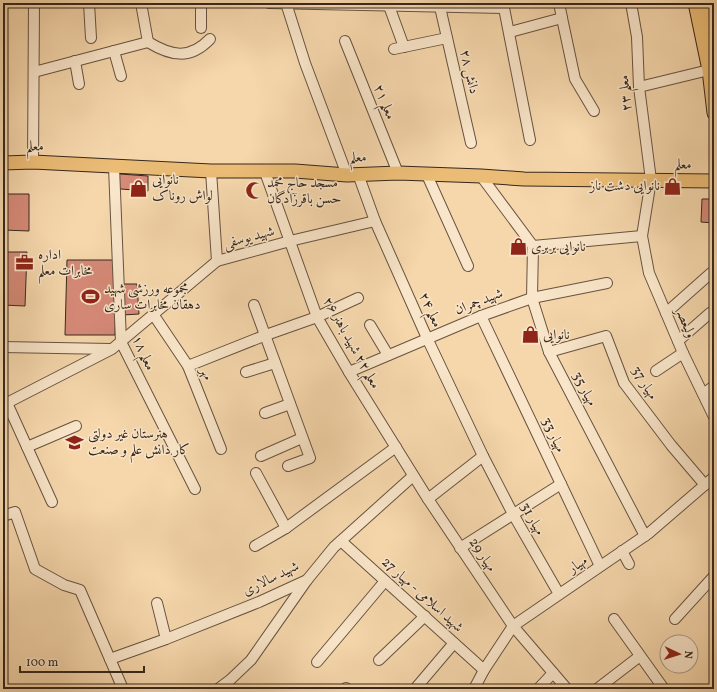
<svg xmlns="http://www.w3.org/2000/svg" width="717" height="692" viewBox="0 0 717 692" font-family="Vollkorn,Amiri,serif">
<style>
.building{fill:#d68a78;stroke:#37271c}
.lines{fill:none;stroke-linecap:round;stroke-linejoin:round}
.minor-casing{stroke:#675340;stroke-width:12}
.major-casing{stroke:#37271c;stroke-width:15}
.minor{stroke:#f9e5c9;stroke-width:10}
.major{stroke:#ebbc76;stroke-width:13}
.labels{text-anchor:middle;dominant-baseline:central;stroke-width:3;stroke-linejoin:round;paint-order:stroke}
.street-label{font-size:14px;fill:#37271c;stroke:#f9e5c9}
.poi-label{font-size:14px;fill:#37271c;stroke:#f9e5c9;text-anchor:start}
</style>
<rect width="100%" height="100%" fill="#f6d7ac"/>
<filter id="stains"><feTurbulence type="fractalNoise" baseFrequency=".005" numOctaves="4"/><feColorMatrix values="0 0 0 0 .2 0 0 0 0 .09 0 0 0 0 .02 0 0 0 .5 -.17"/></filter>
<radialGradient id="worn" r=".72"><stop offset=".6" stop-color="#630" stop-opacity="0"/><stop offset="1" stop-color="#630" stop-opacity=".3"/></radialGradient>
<g class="building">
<polygon points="120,174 148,176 148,191 121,189 117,187 117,177"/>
<polygon points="3,194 29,194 29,231 3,230"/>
<polygon points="702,199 714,199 714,223 701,222"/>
<polygon points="3,252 27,252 25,306 3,305"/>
<polygon points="67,260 117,260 115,335 65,335"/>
<polygon points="121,284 137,284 139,314 123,315"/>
</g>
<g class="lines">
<defs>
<g id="minor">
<polyline points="89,3 91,38"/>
<polyline points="141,3 148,42"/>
<polyline points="201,3 201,28"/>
<polyline points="269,3 504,8 530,140"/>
<polyline points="286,3 305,63 347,175"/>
<polyline points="631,3 637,37 639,87 651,180 642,236 649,273 683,353 714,417"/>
<polyline points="389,6 404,47"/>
<polyline points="440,7 471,143"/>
<polyline points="562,18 575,79 594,111"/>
<polyline points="510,32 562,18 559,3"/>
<polyline points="345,41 398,173"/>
<path d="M148,42C171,56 190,60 210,39"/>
<polyline points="394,49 447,38"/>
<polyline points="114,51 121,76"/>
<polyline points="75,61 79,84"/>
<polyline points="34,72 148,42"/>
<polyline points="639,87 709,70"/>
<polyline points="33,162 34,3"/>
<polyline points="114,167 121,342 195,489"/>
<polyline points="211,171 217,261"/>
<polyline points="265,172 317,317 349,372 428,499 483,456"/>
<polyline points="358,174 375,221 427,338 483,456 513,514 559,594"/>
<polyline points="427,175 468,266"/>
<polyline points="481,176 533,246"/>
<polyline points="533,246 532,298 549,352 645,536"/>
<polyline points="533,246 642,236"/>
<polyline points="254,305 310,458 288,466"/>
<polyline points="666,313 711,273"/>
<polyline points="153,314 188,366 221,449"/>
<polyline points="481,316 600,566"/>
<polyline points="370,325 388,355"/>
<polyline points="678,341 710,313"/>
<polyline points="3,347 110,349"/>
<polyline points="549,352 606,336 624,383 671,445 705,485"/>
<polyline points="188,366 266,335 317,317 358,298"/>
<polyline points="656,371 683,353"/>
<polyline points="246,372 275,363"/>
<polyline points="349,372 481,316 532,298 607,283"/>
<polyline points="703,394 714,386"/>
<polyline points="7,403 52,502"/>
<polyline points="3,405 112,349 217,261 290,241 375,221"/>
<polyline points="265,413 290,404"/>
<polyline points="27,447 76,426"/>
<polyline points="261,456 302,438"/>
<polyline points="256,473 286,528"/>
<polyline points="428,499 513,626 567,689"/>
<polyline points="3,516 15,512 35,569 64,585 80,590 123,689"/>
<polyline points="341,541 484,670"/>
<polyline points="255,546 286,528 396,447"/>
<polyline points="460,548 561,484"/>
<polyline points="622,551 629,564"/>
<polyline points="157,603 166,639"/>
<polyline points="614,619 664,689"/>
<polyline points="675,619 714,576"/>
<polyline points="110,659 166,639 259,602 307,580 334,547 413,476"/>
<polyline points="379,660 425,616"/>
<polyline points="317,662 385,581"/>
<polyline points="346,688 347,689"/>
<polyline points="218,689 230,680 251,660 307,580"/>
<polyline points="415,689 454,643"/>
<polyline points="474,689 484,670 513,626 649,533 714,477"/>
<polyline points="538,689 553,673"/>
<polyline points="597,689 640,656"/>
</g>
<g id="major">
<polyline points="695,3 709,70 714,113"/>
<polyline points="707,3 714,40"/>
<polyline points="3,163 33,162 211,171 295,171 347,175 398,173 481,176 524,179 714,181"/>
</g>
</defs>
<use href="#minor" class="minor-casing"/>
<use href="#major" class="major-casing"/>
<use href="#minor" class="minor"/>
<use href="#major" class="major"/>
</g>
<defs>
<symbol id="shop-bare" viewBox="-9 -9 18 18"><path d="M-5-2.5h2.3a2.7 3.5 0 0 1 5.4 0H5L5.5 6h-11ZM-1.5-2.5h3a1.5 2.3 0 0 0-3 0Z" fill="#8f2418" stroke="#f9e5c9" stroke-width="2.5" paint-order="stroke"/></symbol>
<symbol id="mosque-bare" viewBox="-9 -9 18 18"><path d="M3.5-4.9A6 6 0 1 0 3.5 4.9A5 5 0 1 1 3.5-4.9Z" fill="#8f2418" stroke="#f9e5c9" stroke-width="2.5" paint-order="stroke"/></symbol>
<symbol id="office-bare" viewBox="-9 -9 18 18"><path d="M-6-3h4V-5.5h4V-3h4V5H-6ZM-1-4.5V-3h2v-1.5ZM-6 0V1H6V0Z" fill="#8f2418" stroke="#f9e5c9" stroke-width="2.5" paint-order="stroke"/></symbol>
<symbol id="stadium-bare" viewBox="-9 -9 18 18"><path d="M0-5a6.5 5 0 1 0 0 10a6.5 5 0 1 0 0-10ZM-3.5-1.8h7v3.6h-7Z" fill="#8f2418" stroke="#f9e5c9" stroke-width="2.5" paint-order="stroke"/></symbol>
<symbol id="school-bare" viewBox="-9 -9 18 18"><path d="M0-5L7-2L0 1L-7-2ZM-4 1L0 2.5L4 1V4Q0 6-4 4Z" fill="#8f2418" stroke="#f9e5c9" stroke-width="2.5" paint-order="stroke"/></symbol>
</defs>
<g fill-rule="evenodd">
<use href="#shop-bare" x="660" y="174" width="25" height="25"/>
<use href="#shop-bare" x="126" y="176" width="25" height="25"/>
<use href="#mosque-bare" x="242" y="178" width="25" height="25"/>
<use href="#shop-bare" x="506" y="234" width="25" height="25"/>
<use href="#office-bare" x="12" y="250" width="25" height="25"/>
<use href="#stadium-bare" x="78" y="284" width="25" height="25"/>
<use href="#shop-bare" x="518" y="322" width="25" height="25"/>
<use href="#school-bare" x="62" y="430" width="25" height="25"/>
</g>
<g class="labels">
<g class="street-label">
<text transform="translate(469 72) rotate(77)">دانش ۲۸</text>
<text transform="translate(626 93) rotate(-95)">معلم ۲۳</text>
<text transform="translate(384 102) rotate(68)">معلم ۲۱</text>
<text transform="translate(35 147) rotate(1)">معلم</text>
<text transform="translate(358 158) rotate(-2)">معلم</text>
<text transform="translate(683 165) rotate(2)">معلم</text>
<text transform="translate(249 238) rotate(-15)">شهید یوسفی</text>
<text transform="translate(479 302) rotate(-21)">شهید چمران</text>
<text transform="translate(430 310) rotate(66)">معلم ۲۴</text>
<text transform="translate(685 323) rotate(67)">ولیعصر</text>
<text transform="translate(351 343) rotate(61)">معلم ۲۲ شهید باهنر ۲۶</text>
<text transform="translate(143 353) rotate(66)">معلم ۱۸</text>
<text transform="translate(206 374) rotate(68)">مهر</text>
<text transform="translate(644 383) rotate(58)">مهیار 37</text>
<text transform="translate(584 389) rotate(62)">مهیار 35</text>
<text transform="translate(553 435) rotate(65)">مهیار 33</text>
<text transform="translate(532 519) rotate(61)">مهیار 31</text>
<text transform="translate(482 555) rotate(56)">مهیار 29</text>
<text transform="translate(578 565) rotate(-34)">مهیار</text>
<text transform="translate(271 579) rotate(-26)">شهید سالاری</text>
<text transform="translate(422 595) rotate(42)">شهید اسلامی - مهیار 27</text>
</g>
<g class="poi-label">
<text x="152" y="180">نانوایی<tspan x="152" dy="16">لواش روناک</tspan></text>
<text x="267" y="183">مسجد حاج محمد<tspan x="267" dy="16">حسن باقرزادگان</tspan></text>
<text x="660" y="186" text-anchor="end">نانوایی دشت ناز</text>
<text x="531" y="247">نانوایی بربری</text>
<text x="38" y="255">اداره<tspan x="38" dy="16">مخابرات معلم</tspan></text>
<text x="104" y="289">مجموعه ورزشی شهید<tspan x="104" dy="16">دهقان مخابرات ساری</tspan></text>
<text x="543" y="335">نانوایی</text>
<text x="88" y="434">هنرستان غیر دولتی<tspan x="88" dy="16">کار دانش علم و صنعت</tspan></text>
</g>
</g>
<rect width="717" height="692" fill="none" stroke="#f6d7ac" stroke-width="16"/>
<rect x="4" y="4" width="709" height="684" fill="none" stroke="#37271c" stroke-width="2"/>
<rect x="8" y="8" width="701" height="676" fill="none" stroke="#37271c"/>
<g transform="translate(679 654) rotate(94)"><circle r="19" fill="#f9e5c9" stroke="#ab9984"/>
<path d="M0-3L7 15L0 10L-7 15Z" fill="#8f2418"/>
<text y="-6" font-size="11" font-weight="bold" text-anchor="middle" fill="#37271c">N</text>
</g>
<path d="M20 666v6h124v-6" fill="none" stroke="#37271c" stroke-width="2"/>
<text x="26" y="666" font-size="12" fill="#37271c" stroke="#f9e5c9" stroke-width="3" paint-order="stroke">100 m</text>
<rect width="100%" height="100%" filter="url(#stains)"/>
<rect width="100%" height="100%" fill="url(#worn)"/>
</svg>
